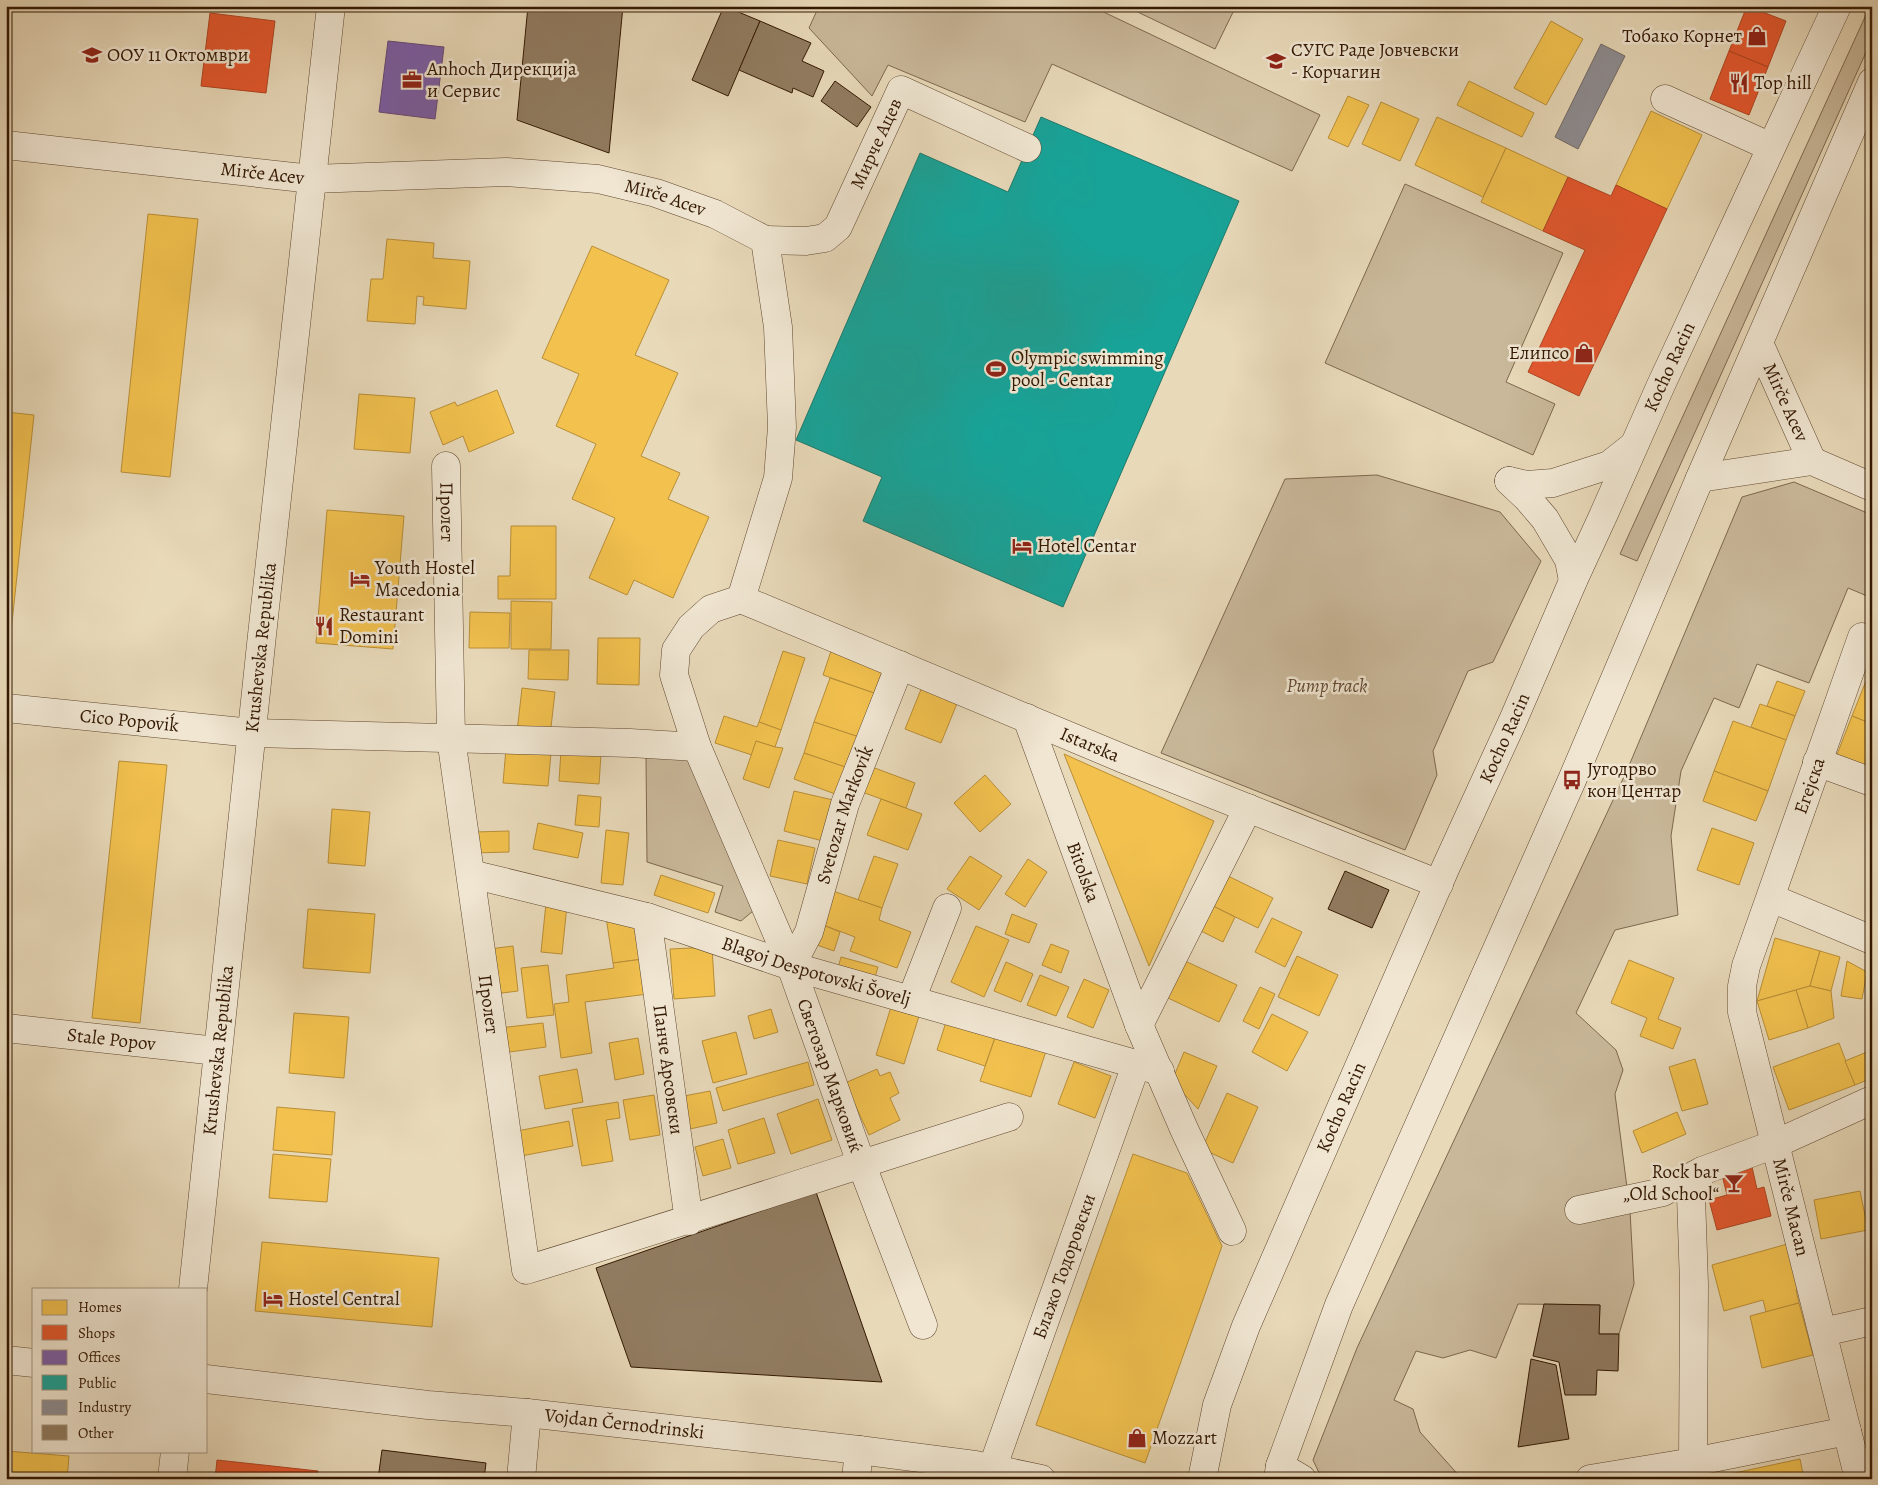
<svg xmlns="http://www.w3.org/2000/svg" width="1878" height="1485" viewBox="0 0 1878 1485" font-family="Alegreya,serif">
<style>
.green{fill:#c9b89a;stroke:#7e684e}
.homes{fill:#f2c14e;stroke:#b98e37}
.shops{fill:#e4572e;stroke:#af4421}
.offices{fill:#7b5ea7;stroke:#654976}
.public{fill:#17a398;stroke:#1f796b}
.industry{fill:#8d8d92;stroke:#726a67}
.building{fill:#917c61;stroke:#331802}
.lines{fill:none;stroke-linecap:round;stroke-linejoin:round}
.minor-casing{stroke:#604830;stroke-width:29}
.minor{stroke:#f0e6d2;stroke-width:28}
.labels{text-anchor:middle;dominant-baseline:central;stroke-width:5;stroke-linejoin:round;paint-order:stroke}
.poi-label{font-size:19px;fill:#331802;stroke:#f0e6d2;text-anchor:start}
.street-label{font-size:19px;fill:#331802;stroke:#f0e6d2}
.park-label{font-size:19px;font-style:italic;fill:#604830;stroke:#f0e6d2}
</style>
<rect width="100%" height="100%" fill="#e8d9b9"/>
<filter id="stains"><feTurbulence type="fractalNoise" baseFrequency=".004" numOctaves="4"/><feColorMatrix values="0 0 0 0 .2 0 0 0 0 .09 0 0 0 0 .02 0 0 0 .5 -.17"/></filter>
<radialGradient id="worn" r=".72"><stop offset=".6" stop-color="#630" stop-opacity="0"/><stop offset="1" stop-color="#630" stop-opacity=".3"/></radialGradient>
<g class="green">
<polygon points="819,6 1091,6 1320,115 1292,171 1052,64 1025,122 888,65 872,96 809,28"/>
<polygon points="1125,6 1236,6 1215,49"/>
<polygon points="1870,6 1872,6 1872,39 1637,561 1620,554"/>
<polygon points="1405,184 1563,253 1506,382 1555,404 1533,455 1325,363"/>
<polygon points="1377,475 1500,512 1541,561 1493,662 1468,671 1433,751 1437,775 1405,850 1161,753 1285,479"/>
<polygon points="1794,482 1872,515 1872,598 1848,588 1809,683 1757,664 1739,708 1714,698 1681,771 1671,836 1678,915 1615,930 1576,1013 1616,1050 1623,1070 1615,1094 1630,1211 1634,1284 1619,1334 1599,1334 1600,1305 1518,1304 1496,1358 1470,1350 1443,1358 1416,1351 1394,1400 1413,1409 1420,1432 1462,1479 1322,1479 1313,1460 1357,1348 1628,768 1742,497"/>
<polygon points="646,756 690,756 753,911 741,921 715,912 723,886 647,862"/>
</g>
<g class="homes">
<polygon points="1551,21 1583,39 1546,105 1514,88"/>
<polygon points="1469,81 1534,113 1522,137 1457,105"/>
<polygon points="1348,96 1369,105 1348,147 1328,138"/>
<polygon points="1381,102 1419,119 1400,161 1362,144"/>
<polygon points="1651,111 1702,135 1667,209 1616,185"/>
<polygon points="1437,117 1506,148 1483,197 1415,165"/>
<polygon points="1506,148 1568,177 1543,231 1481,202"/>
<polygon points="148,214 198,219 170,477 121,472"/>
<polygon points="387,239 434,243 433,258 470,261 466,309 423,305 424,297 417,296 415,324 367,321 371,279 383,279"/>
<polygon points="592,246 669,280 635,355 678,373 641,456 680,473 668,499 709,517 673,598 634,580 627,595 589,578 615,518 572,499 596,444 556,426 579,374 542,358"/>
<polygon points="497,390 514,433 469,452 463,436 443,445 430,412 455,402 457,406"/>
<polygon points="359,394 415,398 410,453 354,449"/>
<polygon points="6,412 34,415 7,670 6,669"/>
<polygon points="327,510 404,516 393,649 316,643"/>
<polygon points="511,526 556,526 556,599 498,599 498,576 510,576"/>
<polygon points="511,601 552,602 551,649 511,649"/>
<polygon points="470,612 510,613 509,648 469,648"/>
<polygon points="598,638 640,638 639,685 597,684"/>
<polygon points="832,648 884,666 874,693 823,675"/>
<polygon points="529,650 569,650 568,680 528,679"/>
<polygon points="783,651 805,658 781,730 759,722"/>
<polygon points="1872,666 1872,724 1852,716"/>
<polygon points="830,678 874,693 859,737 814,722"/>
<polygon points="1777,681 1805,691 1795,716 1767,706"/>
<polygon points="924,682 960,696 941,743 905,729"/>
<polygon points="522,688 555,692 550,736 517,732"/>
<polygon points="1760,704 1795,716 1786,740 1751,727"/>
<polygon points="724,716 757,727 759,722 781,730 775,747 756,741 752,755 715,743"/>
<polygon points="1852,716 1872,724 1872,770 1836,757"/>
<polygon points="1733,721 1786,740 1768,791 1714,771"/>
<polygon points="814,722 859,737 848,768 804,753"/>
<polygon points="756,741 775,747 783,748 769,788 743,779"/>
<polygon points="506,749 551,753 548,786 503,783"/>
<polygon points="561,751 601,754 599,784 559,781"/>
<polygon points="804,753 848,768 838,795 794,779"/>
<polygon points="1064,754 1214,821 1149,966"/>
<polygon points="119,761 167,765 140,1023 92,1018"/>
<polygon points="872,767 915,783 906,808 862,792"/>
<polygon points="1714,771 1768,791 1756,821 1703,801"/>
<polygon points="985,775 1011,804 980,832 954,803"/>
<polygon points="794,791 833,800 823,841 784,831"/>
<polygon points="578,795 601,797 599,827 575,825"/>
<polygon points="881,799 922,814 908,850 867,835"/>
<polygon points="332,809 370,812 365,866 328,863"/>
<polygon points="538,823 583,833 578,858 533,849"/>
<polygon points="1712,828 1754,843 1739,885 1697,870"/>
<polygon points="606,830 629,833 623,885 601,883"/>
<polygon points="509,831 509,852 475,853 474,832"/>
<polygon points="778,840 815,848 807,884 770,876"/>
<polygon points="874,856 898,864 882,908 858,900"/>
<polygon points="970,856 1002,876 979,910 947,889"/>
<polygon points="1028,859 1047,872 1025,907 1005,894"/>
<polygon points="661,875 715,893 708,913 654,895"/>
<polygon points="1226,875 1273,898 1258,928 1211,905"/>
<polygon points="830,890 882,908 879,920 911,932 897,968 850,951 855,937 818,923"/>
<polygon points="546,903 567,905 562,954 541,952"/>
<polygon points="1211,905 1235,917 1223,942 1199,930"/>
<polygon points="308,909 375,914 370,973 303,968"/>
<polygon points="1012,914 1037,924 1029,943 1005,934"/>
<polygon points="606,917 639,924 643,959 613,963"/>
<polygon points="1272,918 1302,932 1285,967 1255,952"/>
<polygon points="818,923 840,932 834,951 811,943"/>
<polygon points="976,926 1009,940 984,997 951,982"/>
<polygon points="1775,938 1820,951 1810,986 1757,1001"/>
<polygon points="1051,944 1069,951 1061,973 1042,965"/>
<polygon points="513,946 518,991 494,994 489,949"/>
<polygon points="712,947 715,996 674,999 670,949"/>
<polygon points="1820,951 1840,957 1831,991 1810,986"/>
<polygon points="1297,956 1338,975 1319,1016 1278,997"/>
<polygon points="841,957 878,967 873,984 836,975"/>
<polygon points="643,959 648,994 585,1002 592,1053 561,1058 554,1004 569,1002 566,975 614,968 613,963"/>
<polygon points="1629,960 1674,978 1658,1019 1681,1028 1673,1049 1640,1036 1647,1018 1611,1003"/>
<polygon points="1185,961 1237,985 1219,1022 1168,998"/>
<polygon points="1847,961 1867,972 1862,999 1841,996"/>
<polygon points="1006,962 1033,974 1021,1002 994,991"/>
<polygon points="548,965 554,1015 527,1018 521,968"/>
<polygon points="1040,975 1069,987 1056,1016 1027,1005"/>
<polygon points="1084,979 1109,990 1093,1028 1067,1017"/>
<polygon points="1810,986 1831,991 1834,1018 1808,1028 1796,990"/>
<polygon points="1260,987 1275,994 1259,1029 1243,1021"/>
<polygon points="1796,990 1808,1028 1769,1040 1757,1001"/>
<polygon points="891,1007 919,1016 904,1064 876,1055"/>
<polygon points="771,1009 778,1032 754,1039 748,1016"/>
<polygon points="294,1013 349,1017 344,1078 289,1073"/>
<polygon points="1272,1014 1308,1032 1287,1071 1252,1052"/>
<polygon points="947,1019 996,1035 985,1066 937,1050"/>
<polygon points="543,1023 546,1047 502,1053 499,1028"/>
<polygon points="736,1032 747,1074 713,1083 702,1041"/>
<polygon points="996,1035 1046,1051 1031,1097 980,1081"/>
<polygon points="638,1038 644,1074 615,1080 609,1043"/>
<polygon points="1839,1043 1855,1085 1789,1110 1773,1067"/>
<polygon points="1872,1050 1872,1078 1855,1085 1845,1061"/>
<polygon points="1184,1052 1217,1066 1198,1109 1172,1081"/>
<polygon points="1695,1059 1708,1104 1682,1111 1669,1067"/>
<polygon points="808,1062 814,1085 723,1111 716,1088"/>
<polygon points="1074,1062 1111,1076 1095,1118 1058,1104"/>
<polygon points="577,1069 583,1102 545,1109 539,1076"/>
<polygon points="877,1069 880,1076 890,1072 899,1093 890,1098 900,1120 869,1135 845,1083"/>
<polygon points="710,1091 717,1123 690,1129 684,1096"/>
<polygon points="1227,1093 1258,1107 1233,1163 1202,1149"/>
<polygon points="654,1095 660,1135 630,1140 623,1100"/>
<polygon points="818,1099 832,1140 791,1154 777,1114"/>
<polygon points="618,1102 620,1118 606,1120 613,1161 582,1166 572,1109"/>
<polygon points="277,1107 335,1112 332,1155 273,1150"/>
<polygon points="1677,1112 1686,1134 1642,1153 1633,1131"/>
<polygon points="764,1118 775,1153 738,1164 728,1130"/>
<polygon points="569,1121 573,1146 516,1157 512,1132"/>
<polygon points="723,1139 731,1168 703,1176 695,1147"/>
<polygon points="273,1154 331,1159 327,1202 269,1198"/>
<polygon points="1133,1154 1187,1173 1222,1246 1145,1463 1036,1425"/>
<polygon points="1860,1191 1868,1230 1821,1239 1814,1200"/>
<polygon points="262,1242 439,1258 432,1327 255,1311"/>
<polygon points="1791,1243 1803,1288 1796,1290 1799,1303 1766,1312 1763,1300 1724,1311 1712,1265"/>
<polygon points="1799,1303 1813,1355 1762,1368 1750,1316"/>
<polygon points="6,1451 69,1456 67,1479 6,1479"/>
<polygon points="1800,1459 1804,1479 1725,1479 1725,1475"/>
</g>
<g class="shops">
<polygon points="1747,6 1786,21 1768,67 1729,51"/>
<polygon points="210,13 275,21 266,93 201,86"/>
<polygon points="1729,51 1768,67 1749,115 1710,99"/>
<polygon points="1568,177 1611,196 1616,185 1667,209 1579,396 1528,372 1585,250 1543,231"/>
<polygon points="1752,1167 1757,1189 1764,1187 1771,1216 1717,1230 1709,1200 1727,1195 1722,1175"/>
<polygon points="217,1460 318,1471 317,1479 215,1479"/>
</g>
<polygon class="offices" points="388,41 444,47 435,119 379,112"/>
<polygon class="public" points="1041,117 1239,201 1063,607 863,521 882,477 796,440 920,153 1008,192"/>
<polygon class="industry" points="1601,44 1625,56 1578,149 1555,137"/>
<g class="building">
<polygon points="528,6 623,6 609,153 517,120"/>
<polygon points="724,6 760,21 728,96 692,80"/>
<polygon points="760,21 811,43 802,61 824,71 813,97 793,88 792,93 739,70"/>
<polygon points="835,81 871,107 857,127 821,101"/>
<polygon points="1345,871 1389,890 1372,928 1328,909"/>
<polygon points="816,1192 882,1382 631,1367 596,1268"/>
<polygon points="1544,1304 1600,1305 1599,1334 1619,1334 1618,1371 1597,1370 1596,1395 1565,1395 1559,1362 1533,1356"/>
<polygon points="1531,1359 1556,1365 1569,1439 1518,1447"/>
<polygon points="382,1450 486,1463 484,1479 378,1479"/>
</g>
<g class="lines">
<defs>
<g id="minor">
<polyline points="1665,99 1771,147"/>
<path id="s1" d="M6,145L312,179L506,172L598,179L656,193L715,214L765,240L778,327L782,427L778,478L741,599L711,609L691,627L676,650L674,675L697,747L791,966L861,1163L923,1325"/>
<path id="s2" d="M765,240L806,241L825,238L838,227L901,90L1027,148"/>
<path id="s3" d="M1759,343L1812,461"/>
<path id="s4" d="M446,466L451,738L526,1270C687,1221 848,1168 1009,1117"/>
<polyline points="1700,478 1812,461 1872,487"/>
<polyline points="1509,481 1527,485 1553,483 1609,465 1633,446"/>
<polyline points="1509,481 1527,498 1545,519 1569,560 1573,581"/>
<path id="s5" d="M741,599L1124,759L1439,884"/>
<path id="s6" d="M6,708L252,733L630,743L697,747"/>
<path id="s7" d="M1027,718L1139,1025L1184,1129L1232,1231"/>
<polyline points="1817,762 1872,782"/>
<path id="s8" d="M471,874L647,917L791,966L1160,1071"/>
<polyline points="1771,898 1872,940"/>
<path id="s9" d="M647,917L689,1221"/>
<path id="s10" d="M791,966L809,932L845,804L900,665"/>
<polyline points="911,1000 947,908"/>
<polyline points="1139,1025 1248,808"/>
<path id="s11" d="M6,1028L217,1051"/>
<polyline points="1579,1210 1663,1192 1702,1171"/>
<path id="s12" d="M193,1289L262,635L331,6"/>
<polyline points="1823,1332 1872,1321"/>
<polyline points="6,1360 34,1363"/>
<path id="s13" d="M206,1379L428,1405L527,1413L859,1450L975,1465L1041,1479"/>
<polyline points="1280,1466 1302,1479"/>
<path id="s14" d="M992,1469L1136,1065"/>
<polyline points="172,1479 175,1451"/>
<polyline points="521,1479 527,1413"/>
<polyline points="856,1479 859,1450"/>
<path id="s15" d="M1202,1479L1217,1405L1246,1326L1445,869L1514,718L1573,581L1603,516L1661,385L1837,6"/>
<polyline points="1278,1479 1280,1466 1339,1305 1572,780 1700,478 1872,82"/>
<polyline points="1590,1479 1693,1462 1847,1431"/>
<polyline points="1690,1479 1693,1462 1694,1284 1691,1196 1702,1171 1775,1144 1872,1100"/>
<path id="s16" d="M1859,1479L1742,1012V986L1746,966C1785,857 1823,747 1862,637"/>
</g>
</defs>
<use href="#minor" class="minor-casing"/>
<use href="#minor" class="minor"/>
</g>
<defs>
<symbol id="shop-bare" viewBox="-9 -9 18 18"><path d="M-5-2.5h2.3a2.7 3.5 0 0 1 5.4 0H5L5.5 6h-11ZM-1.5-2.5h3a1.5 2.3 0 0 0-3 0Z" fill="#8f2418" stroke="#f0e6d2" stroke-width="2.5" paint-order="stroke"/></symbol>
<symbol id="school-bare" viewBox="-9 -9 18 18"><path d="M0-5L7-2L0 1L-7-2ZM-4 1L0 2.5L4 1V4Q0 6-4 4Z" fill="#8f2418" stroke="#f0e6d2" stroke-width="2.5" paint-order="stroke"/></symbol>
<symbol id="office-bare" viewBox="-9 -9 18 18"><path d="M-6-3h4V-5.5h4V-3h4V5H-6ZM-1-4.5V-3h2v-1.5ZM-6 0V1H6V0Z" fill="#8f2418" stroke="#f0e6d2" stroke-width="2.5" paint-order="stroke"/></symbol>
<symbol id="restaurant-bare" viewBox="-9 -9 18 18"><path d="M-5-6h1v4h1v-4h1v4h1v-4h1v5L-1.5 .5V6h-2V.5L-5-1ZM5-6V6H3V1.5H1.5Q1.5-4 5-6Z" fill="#8f2418" stroke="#f0e6d2" stroke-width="2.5" paint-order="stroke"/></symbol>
<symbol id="stadium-bare" viewBox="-9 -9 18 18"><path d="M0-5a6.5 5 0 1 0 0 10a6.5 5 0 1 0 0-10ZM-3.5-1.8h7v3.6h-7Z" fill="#8f2418" stroke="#f0e6d2" stroke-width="2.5" paint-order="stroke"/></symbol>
<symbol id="hotel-bare" viewBox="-9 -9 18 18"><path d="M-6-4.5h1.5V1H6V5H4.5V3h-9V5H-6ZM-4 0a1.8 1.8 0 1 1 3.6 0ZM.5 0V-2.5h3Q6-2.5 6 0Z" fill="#8f2418" stroke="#f0e6d2" stroke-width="2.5" paint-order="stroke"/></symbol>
<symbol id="bus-bare" viewBox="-9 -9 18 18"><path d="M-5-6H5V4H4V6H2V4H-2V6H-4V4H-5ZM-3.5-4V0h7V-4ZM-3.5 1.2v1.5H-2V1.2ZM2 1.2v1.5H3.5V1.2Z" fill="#8f2418" stroke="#f0e6d2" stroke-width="2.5" paint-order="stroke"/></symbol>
<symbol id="bar-bare" viewBox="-9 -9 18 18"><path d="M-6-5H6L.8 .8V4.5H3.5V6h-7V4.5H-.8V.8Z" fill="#8f2418" stroke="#f0e6d2" stroke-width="2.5" paint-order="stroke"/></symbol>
</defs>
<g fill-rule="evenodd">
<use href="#shop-bare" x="1743" y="22" width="28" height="28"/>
<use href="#school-bare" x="78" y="41" width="28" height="28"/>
<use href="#school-bare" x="1262" y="47" width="28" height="28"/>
<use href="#office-bare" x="398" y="66" width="28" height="28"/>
<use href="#restaurant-bare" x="1725" y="69" width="28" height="28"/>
<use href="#shop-bare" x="1570" y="339" width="28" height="28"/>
<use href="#stadium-bare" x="982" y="355" width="28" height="28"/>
<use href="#hotel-bare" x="1008" y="532" width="28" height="28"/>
<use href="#hotel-bare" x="346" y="565" width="28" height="28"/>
<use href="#restaurant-bare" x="310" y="612" width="28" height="28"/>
<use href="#bus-bare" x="1558" y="766" width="28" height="28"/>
<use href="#bar-bare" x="1720" y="1169" width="28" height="28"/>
<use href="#hotel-bare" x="259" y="1285" width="28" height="28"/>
<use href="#shop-bare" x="1123" y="1424" width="28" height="28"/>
</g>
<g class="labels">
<g class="poi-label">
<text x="1742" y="36" text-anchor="end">Тобако Корнет</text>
<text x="1291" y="50">СУГС Раде Јовчевски<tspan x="1291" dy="22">- Корчагин</tspan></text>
<text x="107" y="55">ООУ 11 Октомври</text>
<text x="427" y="69">Anhoch Дирекција<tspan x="427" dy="22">и Сервис</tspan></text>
<text x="1754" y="83">Top hill</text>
<text x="1569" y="353" text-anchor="end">Елипсо</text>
<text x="1011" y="358">Olympic swimming<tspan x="1011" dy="22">pool - Centar</tspan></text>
<text x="1037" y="546">Hotel Centar</text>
<text x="375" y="568">Youth Hostel<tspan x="375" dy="22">Macedonia</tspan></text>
<text x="339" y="615">Restaurant<tspan x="339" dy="22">Domini</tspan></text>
<text x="1587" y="769">Југодрво<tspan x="1587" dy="22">кон Центар</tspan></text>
<text x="1719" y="1172" text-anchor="end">Rock bar<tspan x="1719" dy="22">„Old School“</tspan></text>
<text x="288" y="1299">Hostel Central</text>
<text x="1152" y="1438">Mozzart</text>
</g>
<g class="street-label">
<text stroke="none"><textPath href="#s2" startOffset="169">Мирче Ацев</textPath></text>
<text stroke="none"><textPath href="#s1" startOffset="258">Mirče Acev</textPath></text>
<text stroke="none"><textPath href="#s1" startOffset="664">Mirče Acev</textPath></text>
<text stroke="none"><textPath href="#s15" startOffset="1208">Kocho Racin</textPath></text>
<text stroke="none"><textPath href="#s3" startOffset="65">Mirče Acev</textPath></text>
<text stroke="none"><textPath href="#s4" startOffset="46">Пролет</textPath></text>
<text stroke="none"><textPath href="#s12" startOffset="645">Krushevska Republika</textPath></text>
<text stroke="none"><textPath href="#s6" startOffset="124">Cico Popoviḱ</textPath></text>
<text stroke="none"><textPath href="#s15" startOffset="802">Kocho Racin</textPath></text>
<text stroke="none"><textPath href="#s5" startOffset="378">Istarska</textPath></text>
<text stroke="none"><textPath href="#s16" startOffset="719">Егејска</textPath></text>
<text stroke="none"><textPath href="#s10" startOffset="161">Svetozar Markoviḱ</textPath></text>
<text stroke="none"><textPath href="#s7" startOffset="164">Bitolska</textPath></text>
<text stroke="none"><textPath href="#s8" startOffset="359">Blagoj Despotovski Šovelj</textPath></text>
<text stroke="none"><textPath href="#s4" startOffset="541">Пролет</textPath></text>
<text stroke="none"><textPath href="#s11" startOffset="106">Stale Popov</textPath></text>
<text stroke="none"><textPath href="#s12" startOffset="240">Krushevska Republika</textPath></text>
<text stroke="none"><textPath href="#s9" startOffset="154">Панче Арсовски</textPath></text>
<text stroke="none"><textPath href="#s1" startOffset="1680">Светозар Марковиќ</textPath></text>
<text stroke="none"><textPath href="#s15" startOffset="398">Kocho Racin</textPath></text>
<text transform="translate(1791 1207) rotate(76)">Mirče Macan</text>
<text stroke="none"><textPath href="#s14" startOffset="215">Блажо Тодоровски</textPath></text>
<text stroke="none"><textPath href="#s13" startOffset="421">Vojdan Černodrinski</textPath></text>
</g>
<g class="park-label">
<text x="1327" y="686">Pump track</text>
</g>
</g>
<rect width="1878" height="1485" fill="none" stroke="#e8d9b9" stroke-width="25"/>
<rect x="8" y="8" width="1863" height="1470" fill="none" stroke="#331802" stroke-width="2.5"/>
<rect x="12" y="12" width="1853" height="1460" fill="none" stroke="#331802"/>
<rect x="32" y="1288" width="175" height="165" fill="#f0e6d2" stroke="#a4947f"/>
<rect x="42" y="1300" width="25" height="15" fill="#f2c14e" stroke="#a4947f"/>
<text x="78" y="1312" font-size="15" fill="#331802">Homes</text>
<rect x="42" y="1325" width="25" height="15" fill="#e4572e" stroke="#a4947f"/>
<text x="78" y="1338" font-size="15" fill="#331802">Shops</text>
<rect x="42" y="1350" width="25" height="15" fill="#7b5ea7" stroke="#a4947f"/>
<text x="78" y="1362" font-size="15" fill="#331802">Offices</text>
<rect x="42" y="1375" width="25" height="15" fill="#17a398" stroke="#a4947f"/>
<text x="78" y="1388" font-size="15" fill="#331802">Public</text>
<rect x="42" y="1400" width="25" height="15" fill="#8d8d92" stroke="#a4947f"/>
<text x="78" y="1412" font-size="15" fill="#331802">Industry</text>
<rect x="42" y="1425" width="25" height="15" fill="#917c61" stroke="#a4947f"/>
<text x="78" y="1438" font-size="15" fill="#331802">Other</text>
<rect width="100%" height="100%" filter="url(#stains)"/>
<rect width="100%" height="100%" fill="url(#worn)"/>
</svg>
